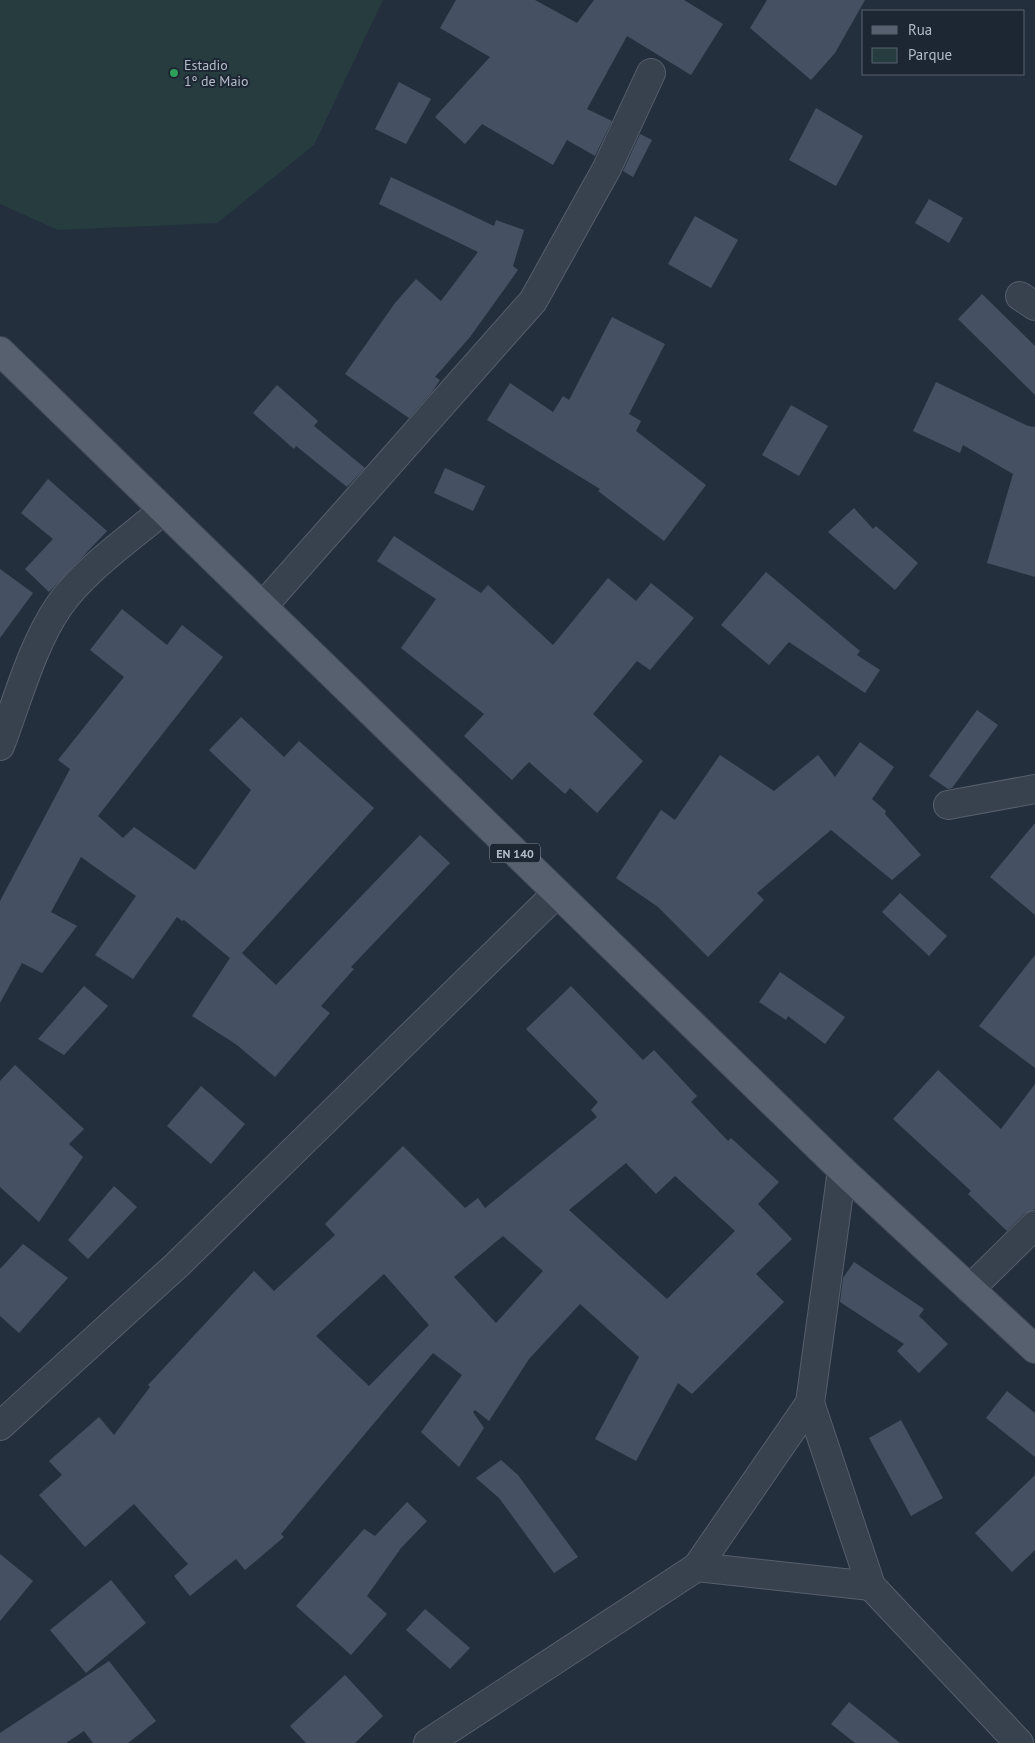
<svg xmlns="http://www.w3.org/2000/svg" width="1035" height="1743" viewBox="0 0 1035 1743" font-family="'PT Sans',sans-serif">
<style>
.green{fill:#263c3f}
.building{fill:#455162;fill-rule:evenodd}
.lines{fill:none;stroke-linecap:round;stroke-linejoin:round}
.minor-casing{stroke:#565f6c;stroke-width:30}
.major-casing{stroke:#414a57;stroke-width:30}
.minor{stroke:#38414e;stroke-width:28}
.major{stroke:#56606e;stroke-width:28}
.leisure-dot{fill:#2e9e5b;stroke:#1d2633;stroke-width:2}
.labels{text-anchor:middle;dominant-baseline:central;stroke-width:4;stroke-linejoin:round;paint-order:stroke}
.shield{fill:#1d2633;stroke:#878f9c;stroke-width:1}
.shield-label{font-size:12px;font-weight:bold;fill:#b4bcc9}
.poi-label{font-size:14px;fill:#b4bcc9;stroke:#1d2633;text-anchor:start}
</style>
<rect width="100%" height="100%" fill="#242f3e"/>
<polygon class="green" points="0,0 383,0 314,145 217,223 58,230 0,204"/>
<g class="building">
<polygon points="456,0 535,0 577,23 594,0 684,0 723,24 691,75 627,36 587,109 612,121 595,156 567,140 553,165 482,124 465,144 435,117 490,57 440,28"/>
<polygon points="767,0 865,0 835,53 811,80 750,28"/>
<polygon points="399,82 431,99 406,144 375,129"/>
<polygon points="816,108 863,136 836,186 789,160"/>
<polygon points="640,134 652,140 633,177 623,171"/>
<polygon points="391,177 494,226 496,220 524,230 513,266 518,270 470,337 435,377 440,380 432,392 409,418 345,374 395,303 416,279 441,301 478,252 379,204"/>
<polygon points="929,199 963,218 949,243 915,223"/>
<polygon points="695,216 738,240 711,288 668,264"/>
<polygon points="982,294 1035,346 1035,395 958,319"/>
<polygon points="612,317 665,344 629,414 641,421 636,431 706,485 664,541 598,491 600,489 487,420 510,383 553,412 563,396 569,400"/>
<polygon points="936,382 1028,426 1035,427 1035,577 987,563 1013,474 963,445 960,453 913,431"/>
<polygon points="277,385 318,421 314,426 365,468 347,487 296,446 294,449 253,413"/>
<polygon points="791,405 828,426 799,476 762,455"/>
<polygon points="445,468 485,486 473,511 434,493"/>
<polygon points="48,479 107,531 49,592 25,569 53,539 21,513"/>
<polygon points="854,508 873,529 876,526 918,563 895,590 828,532"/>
<polygon points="394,536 481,593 488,585 553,645 608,578 636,601 651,583 694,618 650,670 637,661 593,714 643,761 597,813 570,788 565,794 529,762 512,780 464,736 484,714 401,648 436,599 377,561"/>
<polygon points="0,569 33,593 0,638"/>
<polygon points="766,572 860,651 857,655 880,670 865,693 789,642 769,665 721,625"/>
<polygon points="122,609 167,645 182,625 223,657 98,816 123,838 134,827 195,870 251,790 209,750 241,717 284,757 299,741 374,808 242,953 276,985 420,835 450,863 351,967 354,969 321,1006 330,1013 275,1077 237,1045 192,1016 230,958 184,920 182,921 177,917 133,979 95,955 136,896 81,857 51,912 77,926 42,973 22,963 0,1003 0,901 70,769 58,760 124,677 90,650"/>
<polygon points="977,710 998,725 952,788 948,789 929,776"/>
<polygon points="860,742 894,767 872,799 886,811 885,814 921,855 892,880 831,830 757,893 764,900 708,957 658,907 616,878 661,810 675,820 720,755 774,791 818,755 835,777"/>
<polygon points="1035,823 1035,915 990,877"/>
<polygon points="900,893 947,936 929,956 882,912"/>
<polygon points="1035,955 1035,1068 979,1026"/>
<polygon points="780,972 845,1017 825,1044 788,1016 786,1020 759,1002"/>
<polygon points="84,986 108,1006 64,1055 38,1039"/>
<path d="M571,986L643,1060L654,1050L697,1096L691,1102L728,1141L731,1138L779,1182L758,1204L792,1239L756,1274L784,1302L692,1394L678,1383L636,1461L595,1439L639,1357L580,1304L529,1359L489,1421L475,1410L473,1412L484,1428L459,1467L421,1432L462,1375L433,1353L281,1534L284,1537L245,1570L236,1559L190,1596L174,1576L188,1564L134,1504L85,1547L39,1495L62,1475L49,1461L99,1417L114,1435L150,1387L148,1385L254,1271L274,1291L335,1235L325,1224L403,1146L465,1208L478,1198L485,1208L597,1117L591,1110L598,1102L526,1029ZM626,1163L656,1194L675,1176L735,1231L667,1299L569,1210ZM503,1236L543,1271L496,1323L454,1277ZM384,1274L429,1325L369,1386L316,1336Z"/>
<polygon points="15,1065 84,1129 69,1144 83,1157 39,1222 0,1187 0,1081"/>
<polygon points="938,1070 1001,1129 1035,1084 1035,1209 1024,1214 1007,1231 968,1194 971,1191 893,1119"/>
<polygon points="201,1086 245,1124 211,1164 167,1126"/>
<polygon points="114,1186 137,1207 88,1259 68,1240"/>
<polygon points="23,1244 68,1278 19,1333 0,1316 0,1269"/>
<polygon points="854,1262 924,1309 919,1316 948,1344 919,1373 897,1351 904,1344 840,1302 843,1278"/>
<polygon points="1007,1391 1035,1413 1035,1457 986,1418"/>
<polygon points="901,1420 943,1498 911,1516 869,1438"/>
<polygon points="501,1460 518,1475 578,1557 554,1573 499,1498 476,1478"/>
<polygon points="1035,1475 1035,1550 1012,1572 975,1533"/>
<polygon points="407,1502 427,1521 401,1548 367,1596 387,1614 351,1655 296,1606 364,1529 375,1536"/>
<polygon points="0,1554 33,1581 0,1621"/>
<polygon points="111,1580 146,1623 86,1673 50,1630"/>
<polygon points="425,1609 470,1648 450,1669 406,1630"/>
<polygon points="109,1661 156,1721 128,1743 93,1743 84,1731 66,1743 0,1743 0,1733"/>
<polygon points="345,1675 383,1716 355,1743 306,1743 290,1726"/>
<polygon points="849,1702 900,1743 855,1743 831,1724"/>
</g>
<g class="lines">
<defs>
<g id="minor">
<polyline points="1020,296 1035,306"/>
<polyline points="263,606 533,301 607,168 651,73"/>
<path d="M0,746C17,702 32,645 59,606C84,570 128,540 162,511"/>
<polyline points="948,805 1035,789"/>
<polyline points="842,1170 810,1403 871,1586 1019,1743"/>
<polyline points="970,1289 1035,1225"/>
<polyline points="0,1426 177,1265 556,894"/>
<polyline points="697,1567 871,1586"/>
<polyline points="428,1743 697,1567 810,1403"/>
</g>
<polyline id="major" points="0,351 842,1170 1035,1349"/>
</defs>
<use href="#minor" class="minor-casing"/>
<use href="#major" class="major-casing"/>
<use href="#minor" class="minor"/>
<use href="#major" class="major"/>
</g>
<circle class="leisure-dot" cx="174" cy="73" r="5"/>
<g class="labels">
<rect class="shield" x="490" y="843.5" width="50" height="19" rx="4"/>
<g class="shield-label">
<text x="515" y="853">EN 140</text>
</g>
<g class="poi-label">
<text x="184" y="65">Estadio<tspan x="184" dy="16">1º de Maio</tspan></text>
</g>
</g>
<rect x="862" y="10" width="162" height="65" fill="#1d2633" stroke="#59626f"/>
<rect x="872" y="26" width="25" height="8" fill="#56606e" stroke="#59626f"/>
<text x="908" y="35" font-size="15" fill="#b4bcc9">Rua</text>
<rect x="872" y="48" width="25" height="15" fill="#263c3f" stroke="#59626f"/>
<text x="908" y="60" font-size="15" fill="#b4bcc9">Parque</text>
</svg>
